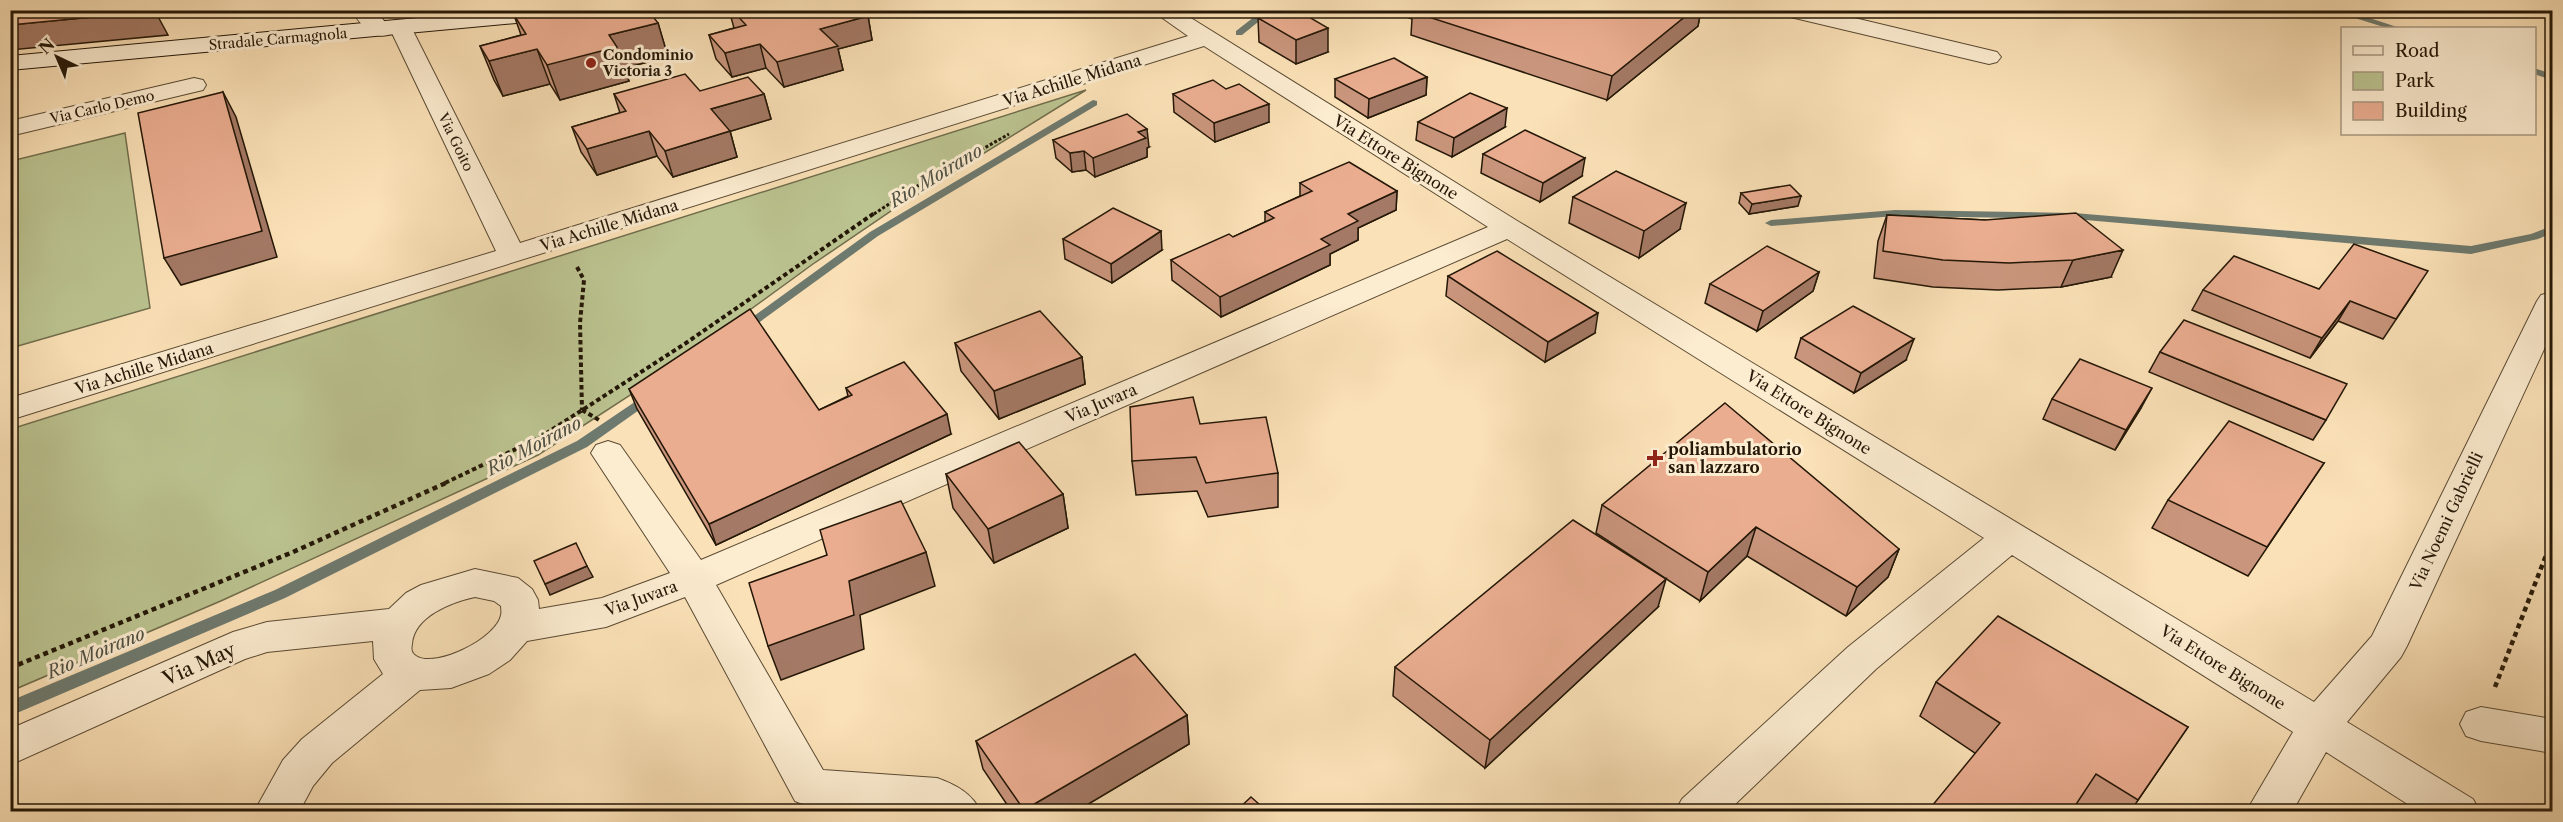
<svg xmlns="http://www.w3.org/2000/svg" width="2563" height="822" viewBox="0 0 2563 822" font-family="'Libre Caslon Text',serif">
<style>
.green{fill:#bbc390;stroke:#706d4c;stroke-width:1.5}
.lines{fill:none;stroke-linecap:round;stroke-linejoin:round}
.stream{fill:#6e7a6f;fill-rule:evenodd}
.street-casing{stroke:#5a4a33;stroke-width:2}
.secondary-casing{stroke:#241707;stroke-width:2}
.path-far2{stroke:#241707;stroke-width:3;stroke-dasharray:3 2;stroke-linecap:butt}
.path-far1{stroke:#241707;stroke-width:4;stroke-dasharray:4.5 3;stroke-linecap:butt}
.path{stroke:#241707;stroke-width:4.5;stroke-dasharray:5 4;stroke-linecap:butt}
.street{fill:#fcecd0;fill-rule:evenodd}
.secondary{fill:#fcecd0;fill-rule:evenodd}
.wall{fill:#c9957c;stroke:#241707;stroke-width:1.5}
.shaded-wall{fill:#a47965;stroke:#241707;stroke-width:1.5}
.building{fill:#eaad90;stroke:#241707;stroke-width:1.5}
.poi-dot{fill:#8f2418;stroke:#fcecd0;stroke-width:2}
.labels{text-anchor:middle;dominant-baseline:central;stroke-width:6;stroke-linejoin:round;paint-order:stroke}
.far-street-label{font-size:14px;fill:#241707;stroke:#fcecd0}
.far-poi-label{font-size:14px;font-weight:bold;fill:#241707;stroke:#fcecd0;text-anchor:start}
.street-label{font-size:16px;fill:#241707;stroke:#fcecd0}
.poi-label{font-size:16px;font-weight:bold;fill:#241707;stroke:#fcecd0;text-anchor:start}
.water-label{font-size:18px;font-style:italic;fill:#4f5144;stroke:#fcecd0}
.near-street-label{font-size:20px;fill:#241707;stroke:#fcecd0}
</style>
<rect width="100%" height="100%" fill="#fbe1b7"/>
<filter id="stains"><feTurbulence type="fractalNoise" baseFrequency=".00333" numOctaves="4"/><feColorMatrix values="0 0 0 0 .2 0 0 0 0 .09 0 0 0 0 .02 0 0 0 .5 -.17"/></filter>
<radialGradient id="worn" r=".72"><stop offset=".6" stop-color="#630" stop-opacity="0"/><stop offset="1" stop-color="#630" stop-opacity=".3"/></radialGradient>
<g class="green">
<polygon points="1086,90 897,207 813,264 655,379 538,455 223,600 11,691 11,429"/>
<polygon points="125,133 150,308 11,348 11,161"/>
</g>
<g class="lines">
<g class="stream">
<polygon points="1263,10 1273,10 1242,35 1236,35 1236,31"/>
<polygon points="2329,10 2345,10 2400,28 2387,28"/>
<polygon points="2534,68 2552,74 2552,80 2534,74"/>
<polygon points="1093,100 1097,101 1097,105 878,236 746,332 742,333 736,329 870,232"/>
<polygon points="1895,210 2074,213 2471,246 2531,234 2552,226 2552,233 2538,239 2471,254 2074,219 1895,216 1771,226 1765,223 1771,220"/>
<polygon points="651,391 658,395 656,398 587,447 285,598 10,716 10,701 275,590 577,441"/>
</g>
<defs>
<g id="street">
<path d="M351,10H375L390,28L393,23L401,21L409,23L520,243L1188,36L1151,10H1178L1519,222L2314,702L2372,636L2537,301L2541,295L2552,292V332L2407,646L2401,657L2347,722L2473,799L2480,812H2420L2326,752L2292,812H2246L2293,732L2012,555L1876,669L1727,812H1675L1682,799L1848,647L1984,538L1507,239L716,585L823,770L937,778C956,785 972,793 981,812H879L810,807L795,801L685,597L606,627L527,641L510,660L489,674L451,688L420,690L332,763L313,786L299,812H254L283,760L302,739L383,674L374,659L373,641L267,652L245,659L10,765V729L233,632L267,622L389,609L406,593L421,585L475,569L518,578L532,589L538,600L539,609L602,598L670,573L591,453L596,445L608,441L620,445L701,560L1488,227L1204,46L10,420V398L496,251L391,31L388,35C370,39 361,24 351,10ZM475,597L494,601L501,606C501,609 502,612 501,615C497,638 436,669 416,656C411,653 411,649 412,644C414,616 452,602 475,597Z"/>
<polygon points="1779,10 1821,10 1997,52 2001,57 1997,62 1989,64 1782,15"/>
<polygon points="194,78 203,80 206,85 203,90 10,136 10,121"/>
<polygon points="2481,707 2552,719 2552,753 2481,741 2466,736 2460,724 2466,712"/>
</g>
<polygon id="secondary" points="503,10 592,10 589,15 581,17 10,70 10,56"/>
</defs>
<use href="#street" class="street-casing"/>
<use href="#secondary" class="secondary-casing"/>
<polyline class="path-far2" points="874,214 907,192 1009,134"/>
<g class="path-far1">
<polyline points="577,267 584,280 580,323 582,410"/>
<polyline points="582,410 599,420"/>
<polyline points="445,483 539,438 686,343 876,212"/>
</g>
<g class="path">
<polyline points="10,668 293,552 448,482"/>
<polyline points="2495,687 2552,540"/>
</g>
<use href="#street" class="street"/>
<use href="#secondary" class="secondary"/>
</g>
<g class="wall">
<polygon points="729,10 807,10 868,16 872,40 838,49 843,70 784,87 766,68 732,77 716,59 709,35 734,28"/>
<polygon points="1401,10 1701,10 1698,26 1607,100 1411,35 1412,19 1401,15"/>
<polygon points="514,15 603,15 658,23 668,57 624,68 629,81 560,100 550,84 503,96 494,80 480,46 521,35"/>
<polygon points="1258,18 1328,52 1296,64 1259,42"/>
<polygon points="1427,77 1426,95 1368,118 1335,97 1335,79"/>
<polygon points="1226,89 1269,122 1215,142 1174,112 1173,94"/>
<polygon points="614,94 764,94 771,119 730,131 737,157 673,177 657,156 597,175 581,152 572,127 620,113"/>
<polygon points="1418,122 1505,127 1452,157 1416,140"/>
<polygon points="1053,140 1149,147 1147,148 1147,157 1095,177 1086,170 1072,172 1056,158"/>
<polygon points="1483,154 1582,176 1540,202 1481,173"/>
<polygon points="1300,183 1397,191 1396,210 1358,228 1358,240 1330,254 1330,265 1221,317 1172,280 1171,260 1233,237 1265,222 1265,212 1300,196"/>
<polygon points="1741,193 1798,206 1749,214 1739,203"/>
<polygon points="1573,197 1680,229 1639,258 1569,223"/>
<polygon points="1887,215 1985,220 2111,277 2061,287 1998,290 1933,287 1874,278 1878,241"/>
<polygon points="1063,239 1162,250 1112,283 1065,259"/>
<polygon points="1819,272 1813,291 1757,331 1705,303 1710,284"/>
<polygon points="1448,276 1595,333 1545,362 1446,296"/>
<polygon points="2319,289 2415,291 2383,339 2338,321 2310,358 2192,310 2203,290"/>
<polygon points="1801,338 1906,360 1854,393 1795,358"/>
<polygon points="955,343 1082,357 1085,384 999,419 961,371"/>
<polygon points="2160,352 2326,420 2313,440 2149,372"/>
<polygon points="846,388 951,434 716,545 637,409 629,389 819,410 848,396"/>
<polygon points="2052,399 2141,408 2115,450 2043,419"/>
<polygon points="1200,424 1278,473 1278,507 1208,517 1197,491 1136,495 1132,461"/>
<polygon points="2324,463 2248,576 2152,528 2168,500"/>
<polygon points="946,474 1063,494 1068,528 994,563 953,508"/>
<polygon points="1602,505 1899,549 1888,577 1846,616 1747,556 1700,601 1596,533"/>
<polygon points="1658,607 1485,768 1393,696 1395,667"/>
<polygon points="1936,682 2188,727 2130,812 2081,812 1975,753 1920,716"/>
<polygon points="1187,715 1189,744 1075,812 1012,812 983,769 976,741"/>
</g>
<g class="shaded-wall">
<polygon points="395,10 410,10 410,11 397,14"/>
<polygon points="412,10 423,10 413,13"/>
<polygon points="1693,10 1701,10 1698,26 1607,100 1612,76"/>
<polygon points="155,11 168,35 10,50 10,25"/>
<polygon points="868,16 872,40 838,49 843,70 784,87 777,62 820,29"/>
<polygon points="658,23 668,57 624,68 629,81 560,100 547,65 609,35"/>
<polygon points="1328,28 1328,52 1296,64 1296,40"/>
<polygon points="760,44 766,68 732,77 725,53"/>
<polygon points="537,49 550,84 503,96 489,61"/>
<polygon points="1427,77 1426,95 1368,118 1369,99"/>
<polygon points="223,92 236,117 277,257 181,285 164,258"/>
<polygon points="764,94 771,119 718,135 711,109"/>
<polygon points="1269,104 1269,122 1215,142 1214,123"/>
<polygon points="1507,108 1505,127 1452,157 1454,138"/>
<polygon points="1147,129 1149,147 1147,148 1147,157 1095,177 1093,158 1138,132"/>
<polygon points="649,131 657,156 597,175 587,149"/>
<polygon points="730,131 737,157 673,177 665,151"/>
<polygon points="1084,151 1086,170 1072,172 1070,153"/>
<polygon points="1585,158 1582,176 1540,202 1543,183"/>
<polygon points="1397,191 1396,210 1358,228 1358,240 1330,254 1330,265 1221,317 1220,297 1321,239 1348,214"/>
<polygon points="1801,196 1798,206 1749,214 1752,204"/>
<polygon points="1686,203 1680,229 1639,258 1644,231"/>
<polygon points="1161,231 1162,250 1112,283 1111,264"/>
<polygon points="2123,250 2111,277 2061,287 2073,260"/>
<polygon points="1819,272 1813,291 1757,331 1763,311"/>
<polygon points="2350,301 2338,321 2310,358 2322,338"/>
<polygon points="1598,313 1595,333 1545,362 1548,342"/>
<polygon points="1914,339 1906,360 1854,393 1861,373"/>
<polygon points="1082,357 1085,384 999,419 994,391"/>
<polygon points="2152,388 2141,408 2115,450 2126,430"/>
<polygon points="947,414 951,434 716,545 709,524"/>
<polygon points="1063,494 1068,528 994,563 988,529"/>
<polygon points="1756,527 1747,556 1700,601 1708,572"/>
<polygon points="1899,549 1888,577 1846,616 1857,587"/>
<polygon points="926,552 935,586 860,615 864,649 781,680 768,646 849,581"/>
<polygon points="587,566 593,577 550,595 545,584"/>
<polygon points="1666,579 1658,607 1485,768 1490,740"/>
<polygon points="1187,715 1189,744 1075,812 1025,812 1024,810"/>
</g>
<g class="building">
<polygon points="10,10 154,10 155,11 10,25"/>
<polygon points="532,10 599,10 603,15 621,10 648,10 658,23 609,35 617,47 547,65 537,49 489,61 480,46 526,34 514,15"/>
<polygon points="732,10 862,10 868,16 820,29 838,46 777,62 760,44 725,53 709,35 746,25"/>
<polygon points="1280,10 1297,10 1328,28 1296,40 1258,18"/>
<polygon points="1415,10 1693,10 1612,76 1413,12"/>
<polygon points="1394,58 1427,77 1369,99 1335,79"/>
<polygon points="685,74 700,91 748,77 764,94 711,109 730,131 665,151 649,131 587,149 572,127 626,111 614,94"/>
<polygon points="1213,80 1226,89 1239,84 1269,104 1214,123 1173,94"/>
<polygon points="223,92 262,231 164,258 138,113"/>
<polygon points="1470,93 1507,108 1454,138 1418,122"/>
<polygon points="1127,114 1147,129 1138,132 1146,138 1093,158 1084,151 1070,153 1053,140"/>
<polygon points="1525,130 1585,158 1543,183 1483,154"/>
<polygon points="1349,162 1397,191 1348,214 1358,221 1321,239 1330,245 1220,297 1171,260 1229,234 1233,237 1274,218 1265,212 1312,191 1300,183"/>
<polygon points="1616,171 1686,203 1644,231 1573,197"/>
<polygon points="1790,185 1801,196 1752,204 1741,193"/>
<polygon points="1113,208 1161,231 1111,264 1063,239"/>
<polygon points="2076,213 2123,250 2073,260 2009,263 1943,260 1883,251 1887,215 1985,220"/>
<polygon points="2354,244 2428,271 2396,319 2350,301 2322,338 2203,290 2234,256 2319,289"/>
<polygon points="1767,246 1819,272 1763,311 1710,284"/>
<polygon points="1497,251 1598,313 1548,342 1448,276"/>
<polygon points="1853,306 1914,339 1861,373 1801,338"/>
<polygon points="750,309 819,410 852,395 846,388 904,362 947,414 709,524 629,389"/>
<polygon points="1040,311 1082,357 994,391 955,343"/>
<polygon points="2184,320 2347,384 2326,420 2160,352"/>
<polygon points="2080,359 2152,388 2126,430 2052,399"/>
<polygon points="1193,397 1200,424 1266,417 1278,473 1206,483 1196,457 1132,461 1130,407"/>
<polygon points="1725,403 1899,549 1857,587 1756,527 1708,572 1602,505"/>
<polygon points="2229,421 2324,463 2267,547 2168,500"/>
<polygon points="1019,442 1063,494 988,529 946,474"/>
<polygon points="901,501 926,552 849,581 854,615 768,646 749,583 827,555 820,530"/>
<polygon points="1573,520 1666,579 1490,740 1395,667"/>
<polygon points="576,543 587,566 545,584 534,561"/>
<polygon points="1998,616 2188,727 2138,800 2096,774 2071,812 1927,812 2000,723 1936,682"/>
<polygon points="1135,654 1187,715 1024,810 976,741"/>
<polygon points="1251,797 1268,812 1235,812"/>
<polygon points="739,808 742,812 733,812"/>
</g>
<g class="poi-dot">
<circle cx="591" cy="63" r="6"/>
<path d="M1652 449h6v6h6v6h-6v6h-6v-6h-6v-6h6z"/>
</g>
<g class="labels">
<g class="far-street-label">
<text transform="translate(278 39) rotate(-5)">Stradale Carmagnola</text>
<text transform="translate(102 107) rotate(-13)">Via Carlo Demo</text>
<text transform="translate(456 142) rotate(64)">Via Goito</text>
</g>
<g class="far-poi-label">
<text x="603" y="55">Condominio<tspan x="603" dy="16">Victoria 3</tspan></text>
</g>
<g class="street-label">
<text transform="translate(1072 80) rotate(-17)">Via Achille Midana</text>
<text transform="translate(1396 157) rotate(32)">Via Ettore Bignone</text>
<text transform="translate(609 225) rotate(-17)">Via Achille Midana</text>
<text transform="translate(144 368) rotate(-17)">Via Achille Midana</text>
<text transform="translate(1101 403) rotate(-23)">Via Juvara</text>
<text transform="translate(1809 412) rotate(32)">Via Ettore Bignone</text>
<text transform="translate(2446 521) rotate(-65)">Via Noemi Gabrielli</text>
<text transform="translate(641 598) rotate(-20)">Via Juvara</text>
<text transform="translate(2223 667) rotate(32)">Via Ettore Bignone</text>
</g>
<g class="poi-label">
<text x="1668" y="449">poliambulatorio<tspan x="1668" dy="18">san lazzaro</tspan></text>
</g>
<g class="water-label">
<text transform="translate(936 176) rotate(-31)">Rio Moirano</text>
<text transform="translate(534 446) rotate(-28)">Rio Moirano</text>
<text transform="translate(96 653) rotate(-23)">Rio Moirano</text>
</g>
<g class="near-street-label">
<text transform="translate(199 664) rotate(-24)">Via May</text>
</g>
</g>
<rect width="2563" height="822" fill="none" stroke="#fbe1b7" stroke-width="36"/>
<rect x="12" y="12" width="2539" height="798" fill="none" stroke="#241707" stroke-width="3"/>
<rect x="18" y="18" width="2527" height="786" fill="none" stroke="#241707" stroke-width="1.5"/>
<rect x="2341" y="27" width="195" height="108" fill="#fcecd0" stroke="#a69780" stroke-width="1.5"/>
<rect x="2353" y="46" width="30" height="9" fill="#fcecd0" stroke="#a69780" stroke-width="1.5"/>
<text x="2395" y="57" font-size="18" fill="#241707">Road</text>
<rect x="2353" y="72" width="30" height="18" fill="#bbc390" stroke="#a69780" stroke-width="1.5"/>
<text x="2395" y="87" font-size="18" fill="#241707">Park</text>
<rect x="2353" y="102" width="30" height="18" fill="#eaad90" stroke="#a69780" stroke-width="1.5"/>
<text x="2395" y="117" font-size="18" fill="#241707">Building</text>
<g transform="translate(57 57) rotate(316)" stroke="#fcecd0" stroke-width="4.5" paint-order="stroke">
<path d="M0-4.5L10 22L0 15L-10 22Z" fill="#241707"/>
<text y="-9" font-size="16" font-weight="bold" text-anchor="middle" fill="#241707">N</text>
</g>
<rect width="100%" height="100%" filter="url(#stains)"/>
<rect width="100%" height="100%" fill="url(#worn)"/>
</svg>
